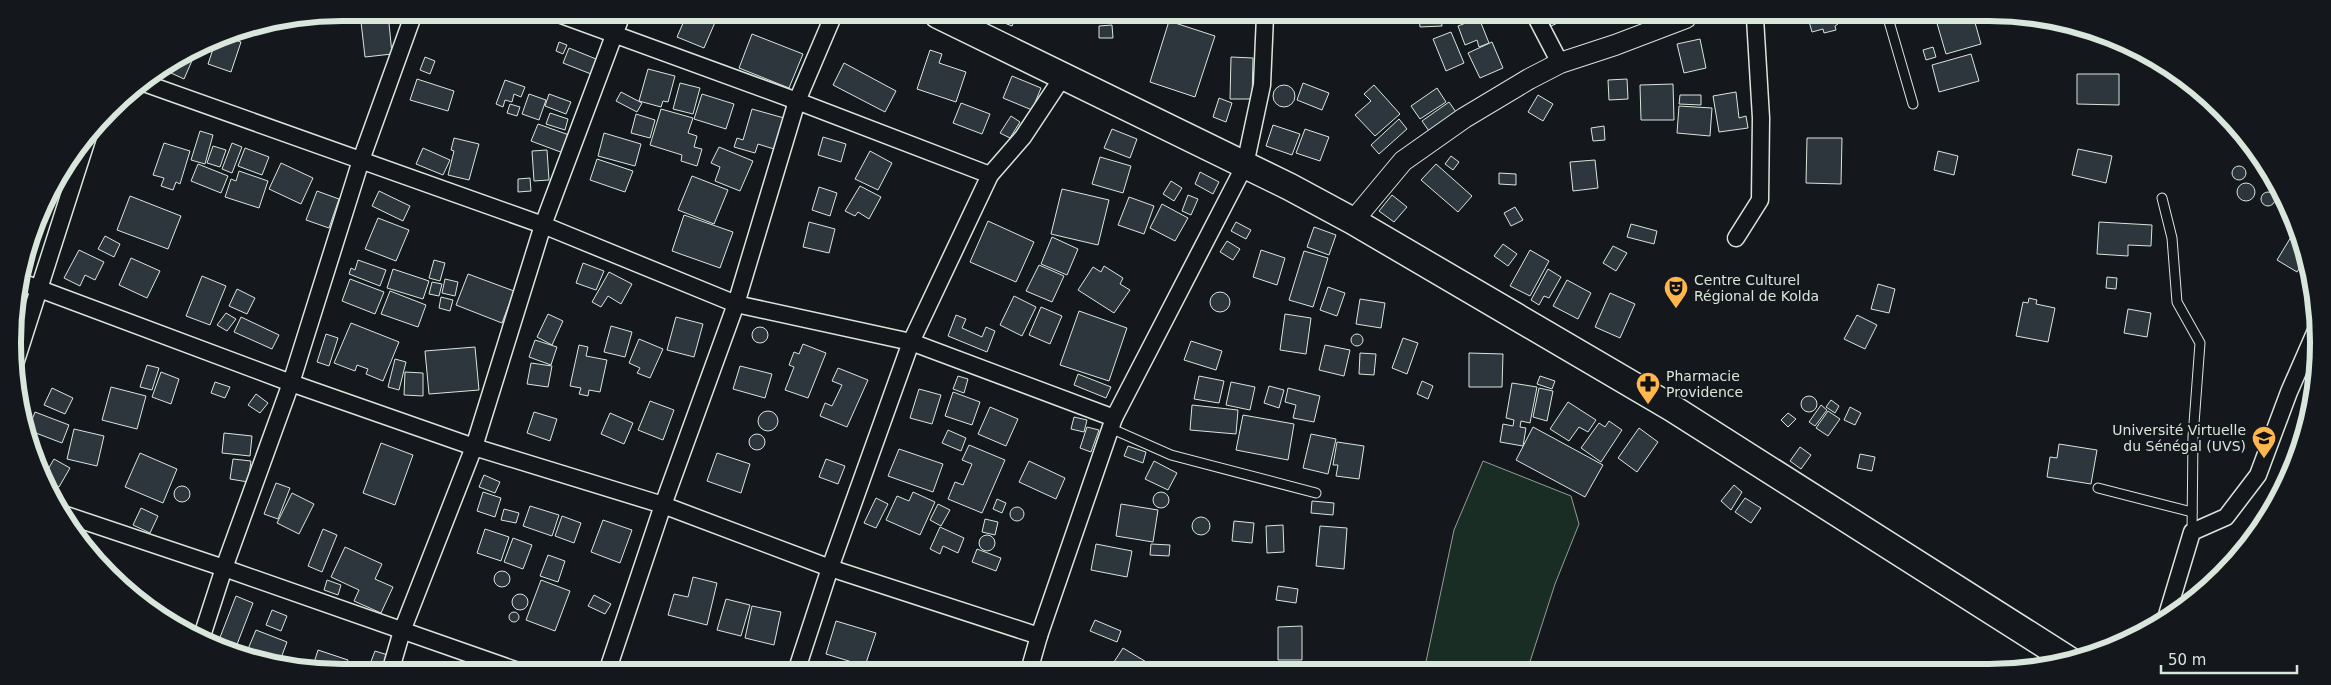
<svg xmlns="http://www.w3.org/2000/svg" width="2331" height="685" viewBox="0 0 2331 685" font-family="'DejaVu Sans',sans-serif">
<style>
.green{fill:#1a2d24;stroke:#939e99}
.building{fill:#2c363c;stroke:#d8e6dc}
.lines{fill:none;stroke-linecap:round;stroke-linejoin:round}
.service-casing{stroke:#d8e6dc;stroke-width:11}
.minor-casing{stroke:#d8e6dc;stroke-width:19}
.tertiary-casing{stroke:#d8e6dc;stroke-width:22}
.primary-casing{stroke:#d8e6dc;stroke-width:29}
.service{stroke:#14181c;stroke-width:9}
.minor{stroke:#14181c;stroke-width:16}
.tertiary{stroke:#14181c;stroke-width:20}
.primary{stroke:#14181c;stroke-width:26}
.labels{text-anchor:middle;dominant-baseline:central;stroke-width:4;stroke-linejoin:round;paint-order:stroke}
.poi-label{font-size:14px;fill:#d8e6dc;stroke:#14181c;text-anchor:start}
.rim{fill:none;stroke:#d8e6dc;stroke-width:6}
</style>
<rect width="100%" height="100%" fill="#14181c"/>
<polygon class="green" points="1483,461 1571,496 1579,524 1555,584 1527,671 1424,671 1454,530"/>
<g class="building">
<polygon points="357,13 355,20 330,14 342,12"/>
<polygon points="360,13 388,13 392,54 365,57"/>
<polygon points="687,14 702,14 716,20 704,48 677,37"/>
<polygon points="778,14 796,14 787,23"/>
<polygon points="1005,15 1017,15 1012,26 1002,22"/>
<rect x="1085" y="15" width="29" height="3"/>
<polygon points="1419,17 1441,17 1442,26 1420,27"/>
<polygon points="1546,17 1571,17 1551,26"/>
<polygon points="1479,18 1489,43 1479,47 1477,40 1465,45 1458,26"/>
<polygon points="1808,18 1836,18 1838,24 1835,26 1836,30 1824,33 1823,29 1812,32"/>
<polygon points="1943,18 1974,19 1981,44 1946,54 1936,20"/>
<polygon points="1169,21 1215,36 1195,97 1150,82"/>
<polygon points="1112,25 1113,38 1099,38 1099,26"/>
<polygon points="1451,32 1464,63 1446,71 1433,39"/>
<polygon points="752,34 803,54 789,88 739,68"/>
<polygon points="223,36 241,42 231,72 208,64 217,37"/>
<polygon points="1700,39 1706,68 1684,73 1677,44"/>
<polygon points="559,42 567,45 563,54 556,51"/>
<polygon points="1492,42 1503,68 1480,78 1468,53"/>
<polygon points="1933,47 1936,57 1926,60 1923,50"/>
<polygon points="569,48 596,59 591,74 563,63"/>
<polygon points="930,50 942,54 939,63 966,72 956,102 917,89"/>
<polygon points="190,54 194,56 184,79 171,73 173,69 168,67"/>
<polygon points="1971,54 1979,81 1939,92 1932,65"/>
<polygon points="425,57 435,61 430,74 420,70"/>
<polygon points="1231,57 1253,58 1252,99 1230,99"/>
<polygon points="844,63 896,91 885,112 833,85"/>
<polygon points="648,69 675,76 668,102 663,101 661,107 639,101"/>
<polygon points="2077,74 2119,74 2119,105 2077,104"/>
<polygon points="1012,76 1041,88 1032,110 1003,98"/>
<polygon points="417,79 454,91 448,111 410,100"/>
<polygon points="1627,79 1628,99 1609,100 1608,80"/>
<polygon points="505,80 525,87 521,97 514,94 512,102 505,100 503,107 496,104"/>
<polygon points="680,83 700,88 693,114 673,109"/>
<polygon points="1303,83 1329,93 1322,110 1297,100"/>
<polygon points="1673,84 1674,120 1641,120 1640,85"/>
<circle cx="1284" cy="96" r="11"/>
<polygon points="1374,85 1400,114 1375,136 1355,115 1371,101 1364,94"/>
<polygon points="1437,88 1446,102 1420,119 1411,106"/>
<polygon points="621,92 642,103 637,112 616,101"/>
<polygon points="1736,92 1739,118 1746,116 1748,128 1719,132 1713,96"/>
<polygon points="529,94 546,100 539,120 522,114"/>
<polygon points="549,94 571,102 566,114 545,106"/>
<polygon points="702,94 734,104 726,129 694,119"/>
<polygon points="1538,95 1553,104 1543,121 1528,112"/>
<polygon points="1680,95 1701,95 1701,105 1679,104"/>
<polygon points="1219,98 1232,103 1226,122 1213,117"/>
<polygon points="1449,102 1456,112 1429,131 1422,121"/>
<polygon points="961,103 990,114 982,134 953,123"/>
<polygon points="510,104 520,107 517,116 507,113"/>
<polygon points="1679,106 1712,108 1710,136 1677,133"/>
<polygon points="661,109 693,118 688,133 697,136 694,147 702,149 697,166 681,161 682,155 650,145"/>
<polygon points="752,109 784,118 774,149 758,144 755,153 734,147 737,138 743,140"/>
<polygon points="550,113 568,119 565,130 546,124"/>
<polygon points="636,114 655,120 650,138 631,133"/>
<polygon points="1011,116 1020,122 1010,138 1000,133"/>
<polygon points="1399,119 1407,129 1379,154 1371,145"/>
<polygon points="538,124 572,136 566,154 531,141"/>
<polygon points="1273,125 1300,134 1292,155 1266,146"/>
<polygon points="1604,126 1605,140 1593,141 1591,128"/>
<polygon points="1112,129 1137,139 1130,158 1104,148"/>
<polygon points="1305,129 1329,137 1320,161 1296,153"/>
<polygon points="200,131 213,135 205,164 191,160"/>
<polygon points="604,133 641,144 635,166 598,156"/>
<polygon points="823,137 846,144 841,162 818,155"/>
<polygon points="454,138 479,144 469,180 448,175 454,151 451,150"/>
<polygon points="1807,138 1842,138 1841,184 1806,183"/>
<polygon points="164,143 190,151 180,184 176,182 173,190 161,186 164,178 153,175"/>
<polygon points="232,143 242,147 232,173 222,169"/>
<polygon points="213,146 226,150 220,167 207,163"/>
<polygon points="719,147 753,161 740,191 715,181 720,167 711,163"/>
<polygon points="245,148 269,157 262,175 238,166"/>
<polygon points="423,148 450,160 443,175 416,164"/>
<polygon points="2078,149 2112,156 2106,183 2072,175"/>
<polygon points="547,150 549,180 534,181 532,151"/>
<polygon points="870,151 892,163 878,190 855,179"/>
<polygon points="1938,151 1958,156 1954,175 1934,170"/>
<polygon points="1451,156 1459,162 1453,170 1445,164"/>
<polygon points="1100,157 1131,166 1123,193 1092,184"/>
<polygon points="597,159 633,171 625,192 590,180"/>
<polygon points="1595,160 1598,188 1573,191 1570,162"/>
<polygon points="281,163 313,178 301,204 269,189"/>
<polygon points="198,164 228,176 221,193 191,181"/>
<polygon points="1436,164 1472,196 1458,212 1421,180"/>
<circle cx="2239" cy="173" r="7"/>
<polygon points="239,171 268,181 259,208 225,197 231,179 236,181"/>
<polygon points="1200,172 1219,182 1213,194 1195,184"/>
<polygon points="1499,173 1516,174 1516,185 1499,184"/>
<polygon points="692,176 728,190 714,224 678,210"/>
<polygon points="530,178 531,191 518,192 518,179"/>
<polygon points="1171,181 1182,188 1174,201 1163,194"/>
<circle cx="2246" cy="192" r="9"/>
<polygon points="860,186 881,197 869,219 858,212 855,216 845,211"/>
<polygon points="819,187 837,193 830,216 812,210"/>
<polygon points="1062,189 1109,200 1098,245 1051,234"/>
<polygon points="317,191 339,199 329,228 306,220"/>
<polygon points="379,191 410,206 403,221 372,206"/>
<circle cx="2268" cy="199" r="7"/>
<polygon points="1188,195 1198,199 1191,215 1182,211"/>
<polygon points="1392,195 1407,207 1394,222 1379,211"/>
<polygon points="130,196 181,216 168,249 117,230"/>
<polygon points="1129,197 1154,206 1144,234 1118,225"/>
<polygon points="1162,204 1188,218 1175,241 1150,228"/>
<polygon points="1515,207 1523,220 1511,226 1504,213"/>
<polygon points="684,215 733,232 720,268 672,251"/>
<polygon points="378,218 409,230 396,261 365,249"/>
<polygon points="988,221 1034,242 1016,282 970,262"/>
<polygon points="809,222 835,229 829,253 803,247"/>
<polygon points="1236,222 1251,230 1246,239 1231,231"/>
<polygon points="2099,222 2152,225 2151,246 2128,245 2128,256 2097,254"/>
<polygon points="1631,224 1657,231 1654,244 1627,237"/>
<polygon points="1314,227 1336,235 1329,255 1307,247"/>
<polygon points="105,236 120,244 114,257 98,249"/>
<polygon points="1052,237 1078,249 1067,275 1041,264"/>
<polygon points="2291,237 2302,244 2308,266 2303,262 2297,272 2277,260"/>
<polygon points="1227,241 1240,249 1233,260 1220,252"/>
<polygon points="1503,244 1517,254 1508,266 1494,256"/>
<polygon points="1613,246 1627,253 1616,271 1603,263"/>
<polygon points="79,250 104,262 95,280 85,275 80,286 64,278"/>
<polygon points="1261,250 1285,258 1277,285 1253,277"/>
<polygon points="1530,250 1549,261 1530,296 1510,286"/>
<polygon points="1304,251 1328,258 1313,307 1289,300"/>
<polygon points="131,258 160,271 147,298 119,285"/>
<polygon points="358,260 386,270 380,286 349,274 351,268 355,270"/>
<polygon points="434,260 445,263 440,281 429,278"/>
<polygon points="583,263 604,271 596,290 576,283"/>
<polygon points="1039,265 1064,276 1052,302 1026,291"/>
<polygon points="1104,266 1123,278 1120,284 1130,290 1114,313 1078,290 1093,267 1101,272"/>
<polygon points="2309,268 2312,278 2313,283 2303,278"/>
<polygon points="393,269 429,281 423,299 387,288"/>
<polygon points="1548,269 1561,277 1549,298 1544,296 1539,305 1531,300"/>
<polygon points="609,272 632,284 621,304 608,296 601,307 592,302"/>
<polygon points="468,274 514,291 502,323 456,305"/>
<polygon points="202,276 226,286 210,325 186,316"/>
<polygon points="2107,277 2117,278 2116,289 2106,288"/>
<polygon points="350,279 384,292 375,314 342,301"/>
<polygon points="445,279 458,282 455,296 442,293"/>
<polygon points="1567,280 1591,293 1578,319 1553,306"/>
<polygon points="432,282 442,284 439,296 429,294"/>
<polygon points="1878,284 1895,289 1889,313 1871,309"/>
<polygon points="1328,287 1345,293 1337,316 1320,310"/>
<polygon points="237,289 255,298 247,314 229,306"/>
<polygon points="390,291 426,305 418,327 381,314"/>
<circle cx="1220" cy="302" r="10"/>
<polygon points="1610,293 1635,304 1620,338 1595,327"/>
<polygon points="1014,296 1036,307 1022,336 1000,325"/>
<polygon points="441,297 453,300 450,311 439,308"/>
<polygon points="2029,298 2037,300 2036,304 2055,308 2048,342 2016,336 2023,302 2028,303"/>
<polygon points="1360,299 1385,303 1381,328 1356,324"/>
<polygon points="1041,307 1062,316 1050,344 1029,335"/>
<polygon points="2128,309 2151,313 2147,337 2124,333"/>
<polygon points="1079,311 1127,328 1109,381 1060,365"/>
<polygon points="226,313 236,319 227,331 217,325"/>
<polygon points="548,314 563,321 552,345 537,337"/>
<polygon points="1285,314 1311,318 1306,354 1280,350"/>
<polygon points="956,315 966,319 962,328 982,337 986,327 995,331 987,352 948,336"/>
<polygon points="1857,315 1877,325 1865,349 1844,339"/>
<polygon points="241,317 279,335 272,349 234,332"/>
<polygon points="676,317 703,324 694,357 667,350"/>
<polygon points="351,323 399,342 383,381 366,374 368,369 357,365 355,371 334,363"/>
<polygon points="611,326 632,332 625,357 604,352"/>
<circle cx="760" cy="335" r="8"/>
<circle cx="1357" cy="340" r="6"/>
<polygon points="326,334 338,338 329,366 317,362"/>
<polygon points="1403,338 1418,343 1407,374 1392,368"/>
<polygon points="639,339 663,349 650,378 637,373 640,368 629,363"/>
<polygon points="535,340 557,347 551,365 529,357"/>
<polygon points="1191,341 1222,351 1216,370 1184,360"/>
<polygon points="803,344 826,353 808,398 785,390 794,367 789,365 794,352 799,354"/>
<polygon points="579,345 588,347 586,356 607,360 600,392 589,390 588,396 579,394 581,388 570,386"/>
<polygon points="1325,345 1350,350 1344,376 1319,370"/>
<polygon points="475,347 479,390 429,394 425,351"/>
<polygon points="1360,353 1376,354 1374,375 1359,374"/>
<polygon points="1469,353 1503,354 1502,387 1469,387"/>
<polygon points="395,359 406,362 399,390 388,387"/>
<polygon points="531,363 552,366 548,387 527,384"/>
<polygon points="147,365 159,368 152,390 140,387"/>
<polygon points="740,366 772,374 765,398 733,389"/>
<polygon points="838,368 868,380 847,427 820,416 825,403 832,406 842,385 832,381"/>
<polygon points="161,372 179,379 171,404 152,397"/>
<polygon points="405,372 423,373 423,396 404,395"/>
<polygon points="1078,374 1111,387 1106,398 1074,385"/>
<polygon points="958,376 968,379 964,393 953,389"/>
<polygon points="1199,376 1224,381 1219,403 1194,399"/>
<polygon points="1540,376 1555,381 1552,389 1537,384"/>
<polygon points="1422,381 1433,386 1428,399 1417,394"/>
<polygon points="215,382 230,387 225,398 211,393"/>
<polygon points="1231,382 1255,387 1250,410 1226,405"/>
<polygon points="1512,383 1537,387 1530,423 1521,421 1520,427 1526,428 1523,446 1500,442 1503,424 1513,426 1514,420 1506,418"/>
<polygon points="1269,386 1284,390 1279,408 1264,403"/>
<polygon points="111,387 146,396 137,429 102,420"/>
<polygon points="52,388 73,398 65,414 44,405"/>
<polygon points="1288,388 1320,396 1314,422 1293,418 1296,405 1285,402"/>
<polygon points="1539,388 1553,391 1547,421 1533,417"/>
<polygon points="919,389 941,395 932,424 910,418"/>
<polygon points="953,392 980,402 972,425 945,416"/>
<polygon points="256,394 268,403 260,413 248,405"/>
<circle cx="1809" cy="404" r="8"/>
<polygon points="1831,400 1839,406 1835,413 1826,407"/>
<polygon points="650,401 674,410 663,440 638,430"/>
<polygon points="1568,402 1596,420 1588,432 1579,427 1569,441 1550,429"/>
<polygon points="1192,405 1238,410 1236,434 1190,430"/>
<polygon points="1821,405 1827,410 1815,426 1809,422"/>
<polygon points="990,407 1018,419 1006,446 978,434"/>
<polygon points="1850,407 1861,413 1855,425 1844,420"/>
<circle cx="768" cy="421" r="10"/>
<polygon points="1828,411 1840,419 1828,436 1816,428"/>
<polygon points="35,412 69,425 62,443 28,430"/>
<polygon points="534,412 557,419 550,441 527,433"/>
<polygon points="610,413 633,423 624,444 601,434"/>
<polygon points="1788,413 1796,419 1788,427 1781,420"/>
<polygon points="1243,415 1294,424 1288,460 1236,450"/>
<polygon points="1074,417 1087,420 1084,432 1071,429"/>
<polygon points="1609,421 1622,430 1601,462 1581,448 1599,423 1605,427"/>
<polygon points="1087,427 1099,430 1091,452 1080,448"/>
<polygon points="1533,427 1603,465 1585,497 1516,460"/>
<polygon points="1639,428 1658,442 1637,472 1618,458"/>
<polygon points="74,429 104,436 97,466 67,459"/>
<polygon points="948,430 966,438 961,451 942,443"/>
<polygon points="224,433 252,436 250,456 222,453"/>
<circle cx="757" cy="442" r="8"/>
<polygon points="1311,434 1336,439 1328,474 1303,468"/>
<polygon points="1337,442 1364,446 1359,479 1336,476 1338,465 1333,465"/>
<polygon points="381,443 413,455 395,505 363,493"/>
<polygon points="2059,444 2097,450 2091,484 2047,477 2050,457 2057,458"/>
<polygon points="969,445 1005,460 982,513 948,499 955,482 963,485 972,464 962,460"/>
<polygon points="1128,446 1146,452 1143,463 1124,456"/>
<polygon points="1800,447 1811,455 1801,469 1790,461"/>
<polygon points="899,449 943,464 933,492 888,476"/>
<polygon points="140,453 177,469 163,503 125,487"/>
<polygon points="717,453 750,464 741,493 707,481"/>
<polygon points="1860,454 1875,457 1872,471 1857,468"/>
<polygon points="54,459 70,468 59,487 43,478"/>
<polygon points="233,459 251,461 248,482 230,479"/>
<polygon points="826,459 845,466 838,484 819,477"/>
<polygon points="1029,461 1065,478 1056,499 1019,482"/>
<polygon points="1154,461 1177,473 1168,490 1145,479"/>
<polygon points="484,475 500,482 495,493 479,487"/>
<polygon points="276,483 290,488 278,519 264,514"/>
<polygon points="1734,485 1742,492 1731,510 1721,501"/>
<circle cx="182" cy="494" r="8"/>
<polygon points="483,492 501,498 495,517 477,511"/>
<polygon points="913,492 935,502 920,535 886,520 897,496 909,501"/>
<circle cx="1161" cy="500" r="8"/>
<polygon points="292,493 314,504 299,534 277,523"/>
<polygon points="876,498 888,504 876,528 864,523"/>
<polygon points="1745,498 1761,508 1751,523 1735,512"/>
<polygon points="997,499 1006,503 1002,513 993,509"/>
<polygon points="1312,501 1334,503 1333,515 1311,513"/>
<polygon points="938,504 950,510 941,526 930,520"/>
<polygon points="1121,504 1158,510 1153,542 1116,536"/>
<polygon points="530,506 559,515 552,536 523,526"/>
<circle cx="1017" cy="514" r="7"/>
<polygon points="141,508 158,516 150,533 133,525"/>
<polygon points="504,509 519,513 516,523 501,520"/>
<polygon points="562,516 581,523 574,543 555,536"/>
<circle cx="1201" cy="526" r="9"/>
<polygon points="985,519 998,522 995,535 982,532"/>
<polygon points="603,520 632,530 620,563 591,552"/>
<polygon points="1234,521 1254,523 1252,543 1232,541"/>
<polygon points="1283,525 1284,552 1267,553 1266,526"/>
<polygon points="1320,526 1347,528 1344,569 1316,566"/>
<polygon points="940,527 964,538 958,553 943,546 940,554 930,549"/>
<polygon points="323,529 337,535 322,572 308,566"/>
<polygon points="485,529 509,537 501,561 477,553"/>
<circle cx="987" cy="543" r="8"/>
<polygon points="513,538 532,545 523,569 504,562"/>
<polygon points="1096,544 1132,551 1127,577 1091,570"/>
<polygon points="1151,544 1170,545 1169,556 1150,555"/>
<polygon points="345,547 382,564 375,579 393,587 381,613 354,601 359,590 331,577"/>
<polygon points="89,548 102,553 99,561 88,550"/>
<polygon points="977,549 1001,558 996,571 972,562"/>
<polygon points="548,555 565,561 558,582 540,576"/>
<circle cx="502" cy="579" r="8"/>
<polygon points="693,577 717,583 707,625 668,615 674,594 688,597"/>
<polygon points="327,580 341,585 338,595 324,590"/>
<polygon points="541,580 570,591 555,631 526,620"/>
<polygon points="1278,586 1298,589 1296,603 1276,600"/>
<circle cx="520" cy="602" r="8"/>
<polygon points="594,595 611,604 605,614 588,606"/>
<polygon points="236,596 253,603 236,647 219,640"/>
<polygon points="726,599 750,605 741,636 717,630"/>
<polygon points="752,606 781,612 774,645 745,638"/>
<polygon points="272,610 287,616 281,631 266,625"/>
<circle cx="514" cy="617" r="5"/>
<polygon points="1095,620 1121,631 1117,642 1090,631"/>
<polygon points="836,621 876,633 865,666 826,654"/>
<polygon points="1302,626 1302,660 1278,660 1278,627"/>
<polygon points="256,630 287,642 278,666 245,656"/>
<polygon points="1123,648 1158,669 1157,671 1123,671 1112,665"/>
<polygon points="318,650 348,660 344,672 312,669"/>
<polygon points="375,651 391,656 385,672 367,672"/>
<polygon points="1090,661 1099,669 1097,671 1082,671"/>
</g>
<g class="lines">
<defs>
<g id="service">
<polyline points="1888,18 1913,104"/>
<polyline points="2162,198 2172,238 2177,302 2200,343 2193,437 2192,532"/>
<polyline points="1110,428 1171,455 1316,493"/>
<polyline points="2098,488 2192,512"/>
</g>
<g id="minor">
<polyline points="556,13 797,101 990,175"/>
<polyline points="1536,17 1560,63"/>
<polyline points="144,83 543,225 736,304 911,342 1114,418"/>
<polyline points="1736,238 1760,200 1761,118 1755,18"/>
<polyline points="21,282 291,383 474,447 663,505 830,568 1039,636"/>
<polyline points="14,367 89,133"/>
<polyline points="63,514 224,568 521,672"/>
<polyline points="2167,615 2192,532 2226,517 2258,475 2289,392 2317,328"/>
<polyline points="201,639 224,568 291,383 361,160 414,13"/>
<polyline points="1029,671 1039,636 1114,418 1245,165 1262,85 1265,16"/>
<polyline points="390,672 402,631 474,447 543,225 622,14"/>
<polyline points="607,672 663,505 736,304 797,101 834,14"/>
<polyline points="796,672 830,568 911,342 990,175 1023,137 1064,75"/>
</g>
<polyline id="tertiary" points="1353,221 1403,161 1464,118 1529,79 1560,63 1615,45 1686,18"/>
<polyline id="primary" points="938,15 1290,187 1353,221 1672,408 2069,660"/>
</defs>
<use href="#service" class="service-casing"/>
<use href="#minor" class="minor-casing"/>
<use href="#tertiary" class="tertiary-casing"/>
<use href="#primary" class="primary-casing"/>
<use href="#service" class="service"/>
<use href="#minor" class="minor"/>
<use href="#tertiary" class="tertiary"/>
<use href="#primary" class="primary"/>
</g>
<defs>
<symbol id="theatre-pin" viewBox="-11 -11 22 30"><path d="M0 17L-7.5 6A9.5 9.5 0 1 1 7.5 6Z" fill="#ffb74d" stroke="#14181c"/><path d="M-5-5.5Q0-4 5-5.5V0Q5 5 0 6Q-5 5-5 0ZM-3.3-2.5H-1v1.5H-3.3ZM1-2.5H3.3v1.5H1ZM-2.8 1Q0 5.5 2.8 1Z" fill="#111"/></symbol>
<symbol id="pharmacy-pin" viewBox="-11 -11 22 30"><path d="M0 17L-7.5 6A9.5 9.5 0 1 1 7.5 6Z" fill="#ffb74d" stroke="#14181c"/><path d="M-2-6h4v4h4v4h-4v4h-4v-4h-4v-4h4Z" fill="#111"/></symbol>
<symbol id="university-pin" viewBox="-11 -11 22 30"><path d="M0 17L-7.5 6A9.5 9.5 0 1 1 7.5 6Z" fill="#ffb74d" stroke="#14181c"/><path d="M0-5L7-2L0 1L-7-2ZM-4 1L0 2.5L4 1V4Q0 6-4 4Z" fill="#111"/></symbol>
</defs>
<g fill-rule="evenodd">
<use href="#theatre-pin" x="1662" y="274" width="28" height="38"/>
<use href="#pharmacy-pin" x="1634" y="370" width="28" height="38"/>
<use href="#university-pin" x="2250" y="424" width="28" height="38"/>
</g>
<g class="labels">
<g class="poi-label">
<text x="1694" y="280">Centre Culturel<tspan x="1694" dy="16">Régional de Kolda</tspan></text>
<text x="1666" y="376">Pharmacie<tspan x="1666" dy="16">Providence</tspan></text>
<text x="2246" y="430" text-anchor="end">Université Virtuelle<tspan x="2246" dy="16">du Sénégal (UVS)</tspan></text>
</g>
</g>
<path d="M0 0H2331V685H0ZM342 21H1989A321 321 0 0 1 2310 342V343A321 321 0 0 1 1989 664H342A321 321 0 0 1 21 343V342A321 321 0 0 1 342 21Z" fill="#14181c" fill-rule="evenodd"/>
<path class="rim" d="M342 21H1989A321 321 0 0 1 2310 342V343A321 321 0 0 1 1989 664H342A321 321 0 0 1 21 343V342A321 321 0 0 1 342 21Z"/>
<path d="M2161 665v8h136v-8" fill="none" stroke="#d8e6dc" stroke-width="2.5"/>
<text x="2168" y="665" font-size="15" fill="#d8e6dc" stroke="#14181c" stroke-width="4" paint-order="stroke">50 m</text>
</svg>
